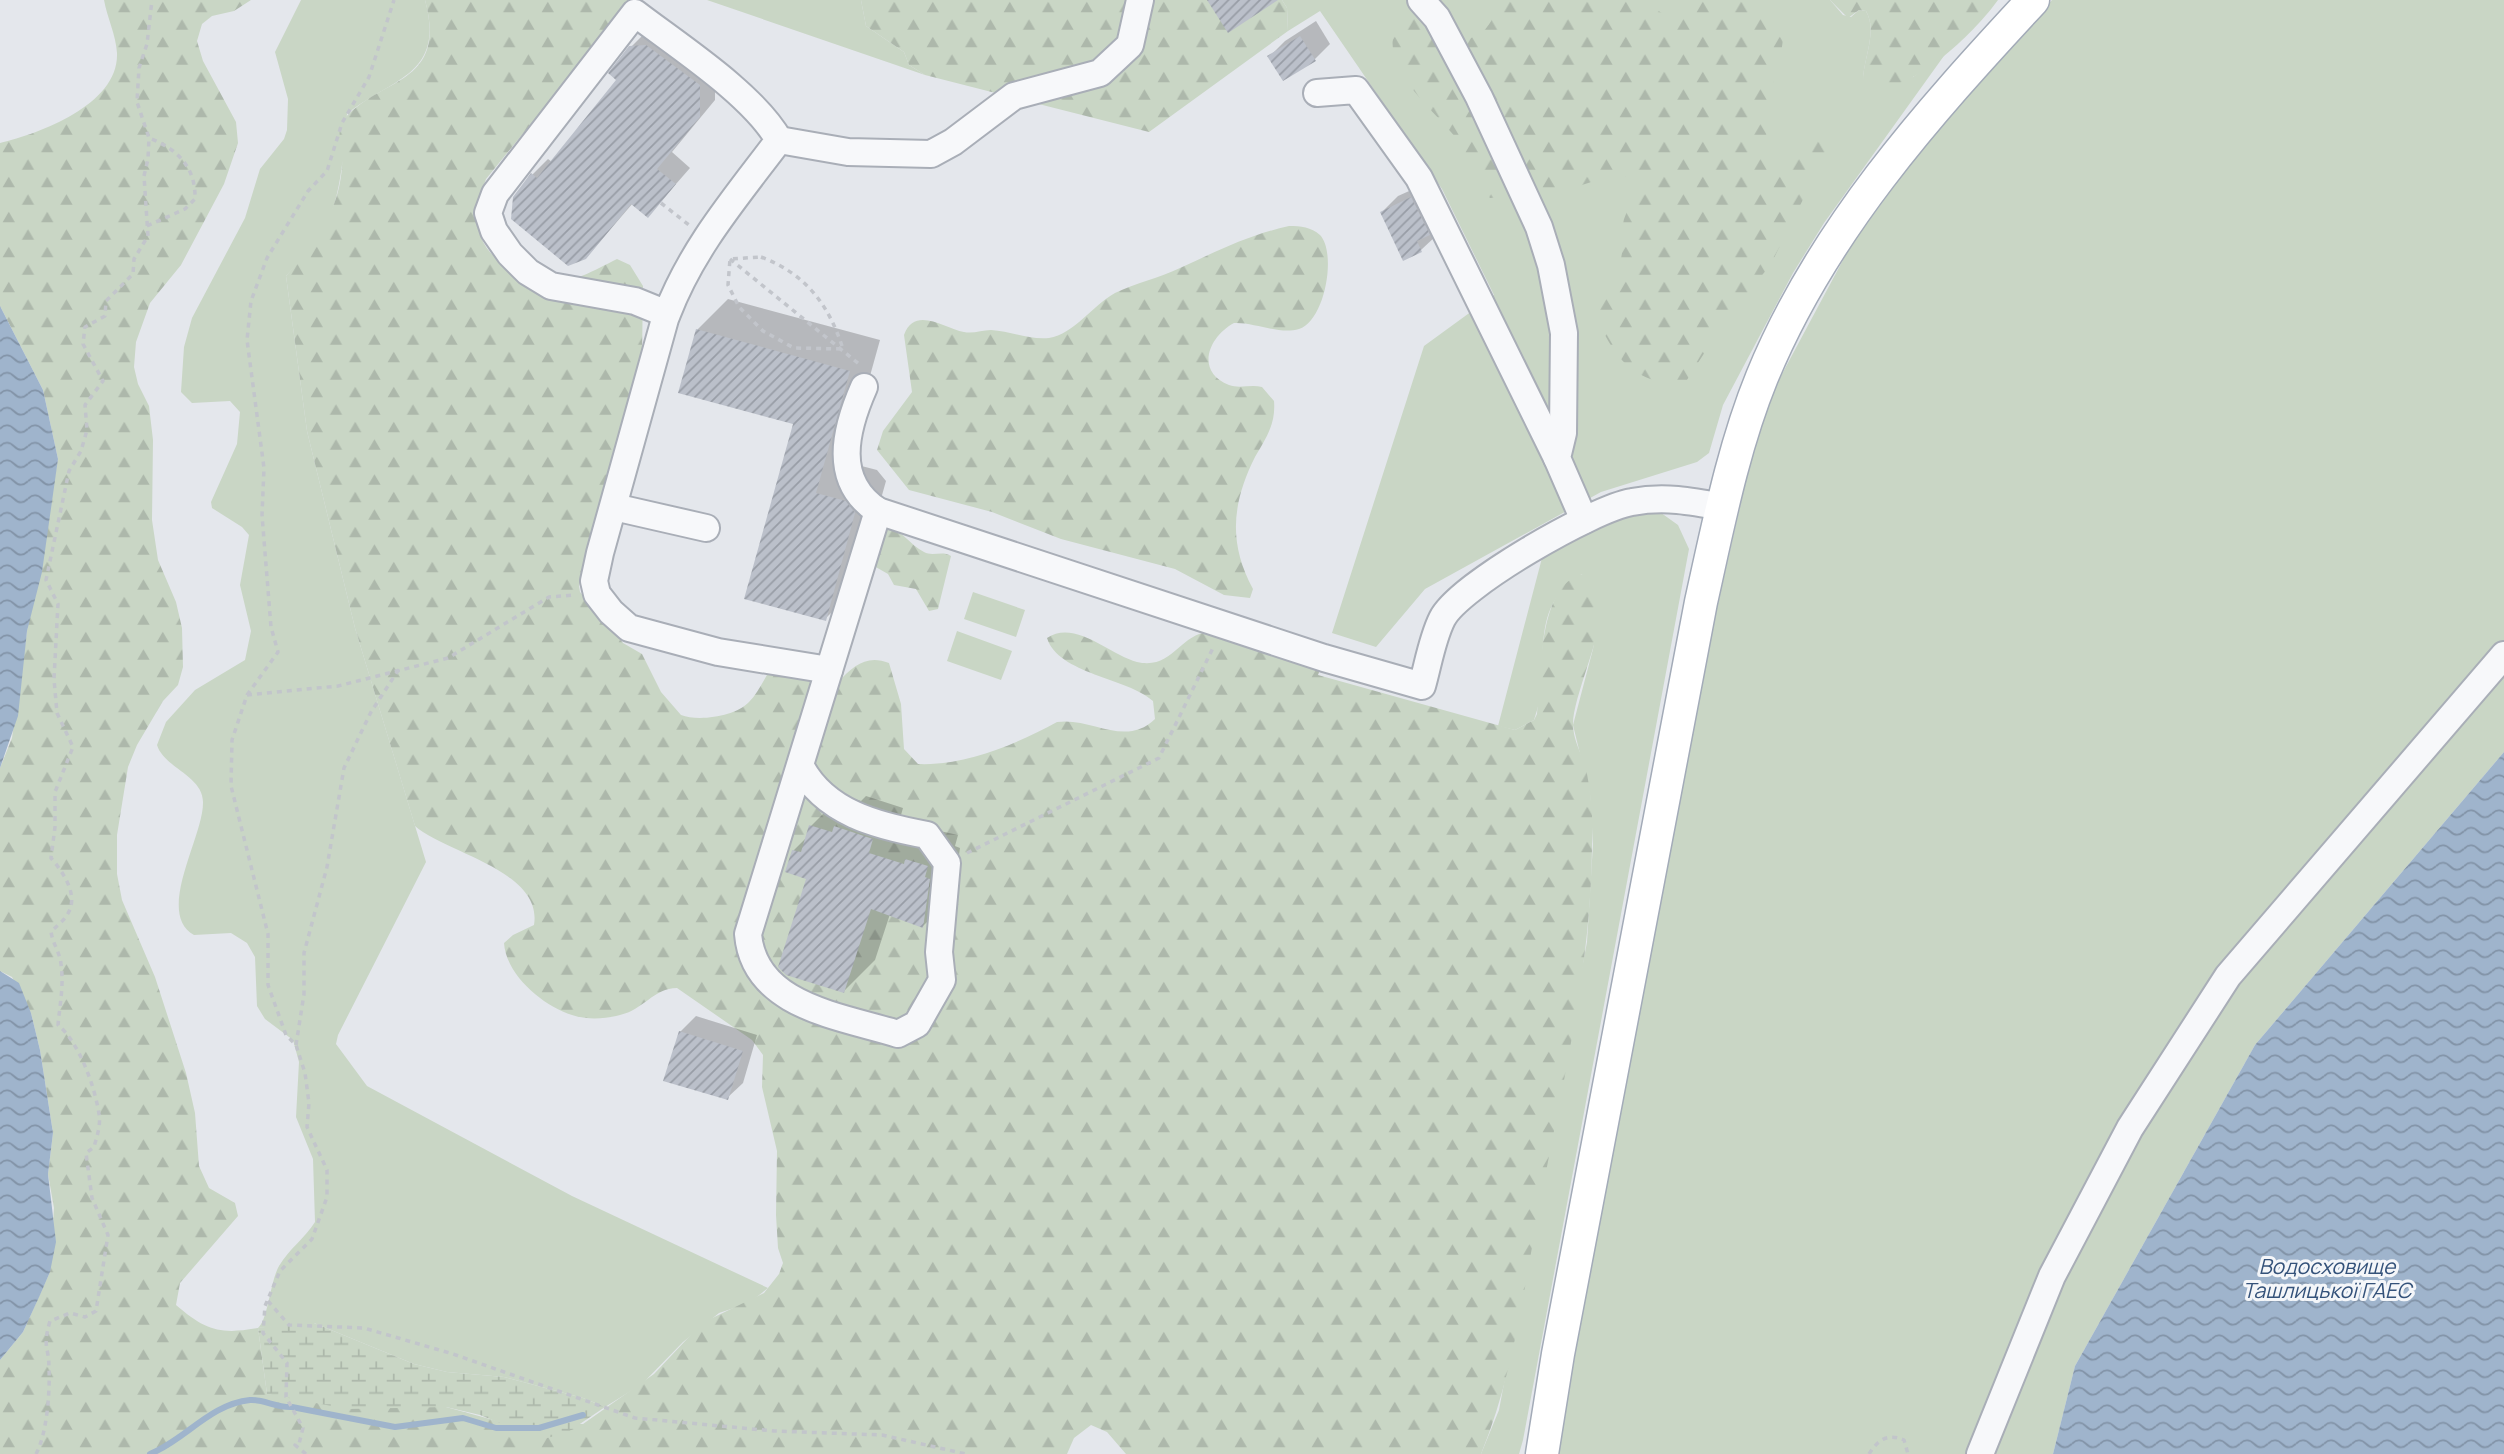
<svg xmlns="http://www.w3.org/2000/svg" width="2504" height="1454" viewBox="0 0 2504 1454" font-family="Manrope,sans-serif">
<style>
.grass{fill:#c9d6c5}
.forest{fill:url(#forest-firs)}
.wetland{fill:url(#wetland-marsh)}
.water{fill:url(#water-waves)}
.shadow{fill:#0003}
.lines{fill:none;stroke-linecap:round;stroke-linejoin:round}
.stream{stroke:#9fb4cc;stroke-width:6}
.building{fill:url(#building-hatch)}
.minor-casing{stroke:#a9aeb7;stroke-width:30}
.major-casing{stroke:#a3abb8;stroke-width:35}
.path{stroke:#c2c5cb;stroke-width:3.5;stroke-dasharray:5 5;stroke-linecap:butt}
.minor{stroke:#f7f8fa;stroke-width:26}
.major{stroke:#fff;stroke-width:32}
.labels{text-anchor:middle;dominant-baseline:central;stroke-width:6;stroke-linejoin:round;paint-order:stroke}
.water-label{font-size:21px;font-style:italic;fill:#34527a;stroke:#f4f6f9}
</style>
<defs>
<pattern id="forest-firs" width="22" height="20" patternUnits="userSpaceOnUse" patternTransform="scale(1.75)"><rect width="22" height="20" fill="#c9d6c5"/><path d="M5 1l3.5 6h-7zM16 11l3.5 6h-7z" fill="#adb8ab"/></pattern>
<pattern id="wetland-marsh" width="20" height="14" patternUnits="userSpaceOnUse" patternTransform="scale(1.75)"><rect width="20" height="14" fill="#c9d6c5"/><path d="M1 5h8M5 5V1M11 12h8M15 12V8" fill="none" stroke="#adb8ab"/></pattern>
<pattern id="water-waves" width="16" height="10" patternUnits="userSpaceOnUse" patternTransform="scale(1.75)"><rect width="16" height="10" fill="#9fb4cc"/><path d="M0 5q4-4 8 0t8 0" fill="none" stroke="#8293a7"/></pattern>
<pattern id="building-hatch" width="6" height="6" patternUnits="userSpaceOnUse" patternTransform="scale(1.75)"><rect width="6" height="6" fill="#bbc0ca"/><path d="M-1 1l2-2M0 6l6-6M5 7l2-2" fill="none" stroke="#989da6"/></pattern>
</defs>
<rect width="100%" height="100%" fill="#e4e7ec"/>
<g class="grass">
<path d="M301,0H425C446,76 391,78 347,114C343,154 342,204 319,238C310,252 297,264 286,276L307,431L355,628L426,862L338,1035L336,1044L367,1086L572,1196L768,1288L749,1303L719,1313L683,1342L642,1384L605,1407L583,1398L504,1377L447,1372L414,1364L314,1323L258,1328C268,1320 270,1282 279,1266C289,1249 305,1238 315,1222L313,1159L296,1117L299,1062L293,1040L265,1019L257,1006L255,957L247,943L231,933L194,935C155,913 203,838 203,803C204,776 164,768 157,745L166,722L195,690L245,660L251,631L240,585L249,535L242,527L212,508L211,502L237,444L240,412L230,401L192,403L181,392L184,347L192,318L245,218L260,169L284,139L287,130L288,99L275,52Z"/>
<polygon points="707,0 861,0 866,26 904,52 909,65 925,75"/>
<path d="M1282,0H1830L1843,15L1851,17L1859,10L1866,11C1878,32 1863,59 1863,81L1913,77L1946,53L1824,223L1793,273L1723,405L1709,453L1697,462L1601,492L1425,589L1376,647L1332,633L1424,346L1494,295L1442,189L1320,11L1288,31L1287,8Z"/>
<polygon points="2052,0 2504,0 2504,752 2255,1045 2075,1366 2053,1454 1555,1454 1678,779 1752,454 1774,389 1850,247 1924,145"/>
<path d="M1657,510L1678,525L1689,549L1523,1440L1519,1454H1481L1499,1410L1587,942L1593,844L1590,795L1573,725L1593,649L1601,601L1582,574C1523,609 1554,670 1534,720L1515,730L1498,726L1542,558L1619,518Z"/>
<polygon points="973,592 1025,610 1016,637 964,619"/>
<polygon points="957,631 1012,651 1001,680 947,661"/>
</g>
<g class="forest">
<path d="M104,0H251L234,11L212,16L202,24L197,41L203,61L236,122L238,143L224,184L181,265L150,303L136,342L134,367L138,384L149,406L153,440L152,520L158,560L176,602L182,628L183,667L178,685L163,701L137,745L128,767L117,835V874L122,900L155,977L186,1073L195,1113L199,1166L209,1188L235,1203L238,1216L180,1283L176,1305C205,1330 220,1335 258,1328L267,1394L446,1407L501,1422L583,1424L654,1374L702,1323L764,1293L779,1274L783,1263L778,1248L776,1215L777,1151L762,1087L763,1055L752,1040L677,988C654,988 643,1010 620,1015C606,1019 586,1020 572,1015C543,1006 506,975 504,943L513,935L534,925C543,870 445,853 415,826L355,628L307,431L286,276C315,242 339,213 342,166C343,152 337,137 341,123C376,76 449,88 425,0H632L486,179C472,221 473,246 513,271C519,275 529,283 536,284C564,288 593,271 617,259L630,265L643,286L642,356L579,586L580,592L623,643L642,654L661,692L681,715C699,722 736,716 749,702C759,692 765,677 773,665L839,687V681C853,666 867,654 889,663L901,704L904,749L918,764C965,766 1017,744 1057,722C1092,717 1125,748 1155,719L1153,701C1128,678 1058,674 1047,638C1075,619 1110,655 1137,662C1173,670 1179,634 1209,632L1322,664L1318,675L1515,730L1534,720L1537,714C1542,677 1536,577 1589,573C1624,599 1573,687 1573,724C1573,742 1584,757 1587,774C1592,798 1593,824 1592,848C1591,964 1564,1078 1542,1192C1525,1280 1515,1371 1481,1454H1126L1107,1432L1091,1425L1074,1438L1067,1454H0V1360L23,1332L50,1272L54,1208L48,1174L53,1133L40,1050L31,1013L12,977L0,971V768L12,738L27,631L58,459L43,390L0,306V143C41,133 119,104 117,53C116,35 107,17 104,0Z"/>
<polygon points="861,0 1282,0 1287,8 1288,31 1149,132 925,75 909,65 904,52 866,26"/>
<path d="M1495,0H1641L1673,20L1678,19L1687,0H1754L1783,30C1786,66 1744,134 1782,162L1802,144L1822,137L1826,139L1827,151L1771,264L1723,324L1685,383L1677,387C1637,378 1620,366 1602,329C1597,317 1592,304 1594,291C1600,286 1609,280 1615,273C1625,258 1622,240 1623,224C1625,207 1645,194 1632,177H1607L1560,192L1490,198C1472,182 1472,157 1456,138C1425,99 1362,57 1410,4L1458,42C1480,37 1497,25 1495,0Z"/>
<path d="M1830,0H1998C1975,32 1908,99 1866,86L1863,81C1863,59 1878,32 1866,11L1859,10L1848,18Z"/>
<path d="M1289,226C1301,226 1311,227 1320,235C1337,253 1325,321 1299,329C1279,335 1255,322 1234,323C1208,337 1195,372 1229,385C1240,389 1251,384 1262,387L1274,401C1276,424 1266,438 1255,457C1232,503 1228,543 1253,589L1250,598L1224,595L1175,569L1061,539L992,512L909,490L877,450L883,431L912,392L904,335C915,305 945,329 964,332C973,334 982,330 991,330C1010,331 1029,340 1049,338C1074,334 1093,305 1115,293C1136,283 1159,278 1180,268C1217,251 1249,235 1289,226Z"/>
<path d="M889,528C903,531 910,545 924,552C933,557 942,550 951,556L938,609L929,611L916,589L894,585L888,574L874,566L884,531Z"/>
</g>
<polygon class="wetland" points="299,1322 314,1323 414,1364 447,1372 504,1377 583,1398 605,1407 568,1432 547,1438 530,1435 480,1415 446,1407 348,1409 267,1394 258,1328"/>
<g class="water">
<polygon points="0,306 43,390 58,459 42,572 27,631 18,716 0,768"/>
<polygon points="2504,752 2504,1454 2053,1454 2075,1366 2255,1045"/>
<polygon points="0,971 19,983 31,1013 40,1050 53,1133 48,1174 56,1242 50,1272 40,1295 23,1332 0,1360"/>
</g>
<g class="shadow">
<polygon points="1316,21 1330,44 1315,59 1269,57 1285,41"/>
<polygon points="647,31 715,69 715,100 672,152 690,168 648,216 633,203 586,258 532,175 548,159 552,162 618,79 631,47"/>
<polygon points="1427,183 1437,235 1421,250 1403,258 1382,212 1398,196"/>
<polygon points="728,299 880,340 846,462 877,470 886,481 856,588 825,619 795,423 697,330"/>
<polygon points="842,795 861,801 866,796 903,808 899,822 958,835 955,846 960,848 953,896 922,927 890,914 875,960 844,991 808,877 793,851 808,836 811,826"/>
<polygon points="696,1016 757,1035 743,1083 727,1098 680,1032"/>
</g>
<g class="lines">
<path class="stream" d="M150,1454C185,1440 210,1404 250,1400C263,1399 277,1408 292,1407L395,1427L463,1418L496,1428H539L583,1415"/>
</g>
<g class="building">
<polygon points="1207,0 1278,0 1228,33"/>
<polygon points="1300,36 1316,61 1283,81 1267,56"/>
<polygon points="646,45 700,85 700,117 657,169 676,184 648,218 631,204 586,259 568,266 511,219 513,197 531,173 537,178 616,80 608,73 629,46"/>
<polygon points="1411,197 1430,235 1417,241 1422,252 1403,261 1380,212"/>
<polygon points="696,329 850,371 816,493 846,501 855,513 826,621 744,599 793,424 678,393"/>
<polygon points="809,825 832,832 834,826 873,839 869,853 904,864 905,859 928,866 925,877 930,879 923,928 871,909 844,993 786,975 778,967 806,879 785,872 792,850 801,852"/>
<polygon points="679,1031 743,1051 728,1100 663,1081"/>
</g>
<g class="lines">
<defs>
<g id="minor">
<polyline points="1421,0 1437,18 1479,97 1539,227 1551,265 1564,333 1563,433 1557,458 1584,520"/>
<polyline points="1317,93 1356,90 1419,178 1557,458"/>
<polyline points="779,140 848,152 931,154 953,142 1014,96 1100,73 1130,45 1140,0"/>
<path d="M667,314L635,301L551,286L528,272L510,254L494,231L488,213L495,194L635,13C678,46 753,94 779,140C737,196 692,248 667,314L665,319L600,553L594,581L597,594L611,612L629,628L718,652L829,670"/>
<path d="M864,387C845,430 832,481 878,511L1324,658L1422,686C1428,665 1432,639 1442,619C1458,586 1594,508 1632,502C1664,496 1691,501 1722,507"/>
<polyline points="614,507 706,528"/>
<path d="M800,765C824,813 878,826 927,835L947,863L939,952L942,980L917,1024L898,1034C841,1016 754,1007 748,934L878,511"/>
<polyline points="1980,1454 2052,1276 2130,1128 2228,976 2504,655"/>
</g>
<path id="major" d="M1542,1454L1558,1354L1701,602C1718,526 1733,448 1762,377C1822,231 1927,114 2033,0"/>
</defs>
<use href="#minor" class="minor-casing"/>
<use href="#major" class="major-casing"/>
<g class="path">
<polyline points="661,203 689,225"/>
<path d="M147,226L185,209L195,199C196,168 178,149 149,138"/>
<path d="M761,257C806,274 829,305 843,349L794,348L763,331L739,307L728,285L730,259Z"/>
<polyline points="730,259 859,364"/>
<polyline points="247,695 338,686 448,658 549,597 574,595"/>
<polyline points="967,853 1159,758 1214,646"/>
<polyline points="296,1045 304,994 304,953 327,867 344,768 371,712 399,669"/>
<polyline points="268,1301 289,1325 364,1328 453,1354 635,1418 774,1431 882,1435 966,1454"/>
<path d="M36,1454C47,1433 50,1393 49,1369C49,1345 42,1349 50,1321L70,1313L85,1317L96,1311L108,1235L92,1198L86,1153L94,1147C97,1136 101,1125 99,1114C95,1087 79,1042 58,1025C60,1003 64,985 61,964C60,953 53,944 51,932C56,926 63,922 67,915C80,896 63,872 51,858L55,827V792L73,747L57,713L54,679L58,604L46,580L69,471L81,451L87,430L85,405L103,381L83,344L85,327L105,316L106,301L133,274L134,259L148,236L144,176L148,159L149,138L137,102L139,68L147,44L152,0"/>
<polyline points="306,1454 295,1445 299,1444 303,1428 286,1397 287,1363 263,1333 265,1306 280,1271 312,1239 327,1197 327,1170 307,1127 309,1103 305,1073 296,1045 286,1035 268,985 268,934 231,786 232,740 247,695 278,652 271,627 262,515 264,468 247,340 251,301 267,258 308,191 327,171 342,123 369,77 394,0"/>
<path d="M1869,1454C1878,1440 1887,1433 1904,1440L1908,1454"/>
</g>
<use href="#minor" class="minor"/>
<use href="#major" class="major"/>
</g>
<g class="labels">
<g class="water-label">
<text x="2327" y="1266">Водосховище<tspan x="2327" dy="24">Ташлицької ГАЕС</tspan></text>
</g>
</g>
</svg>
